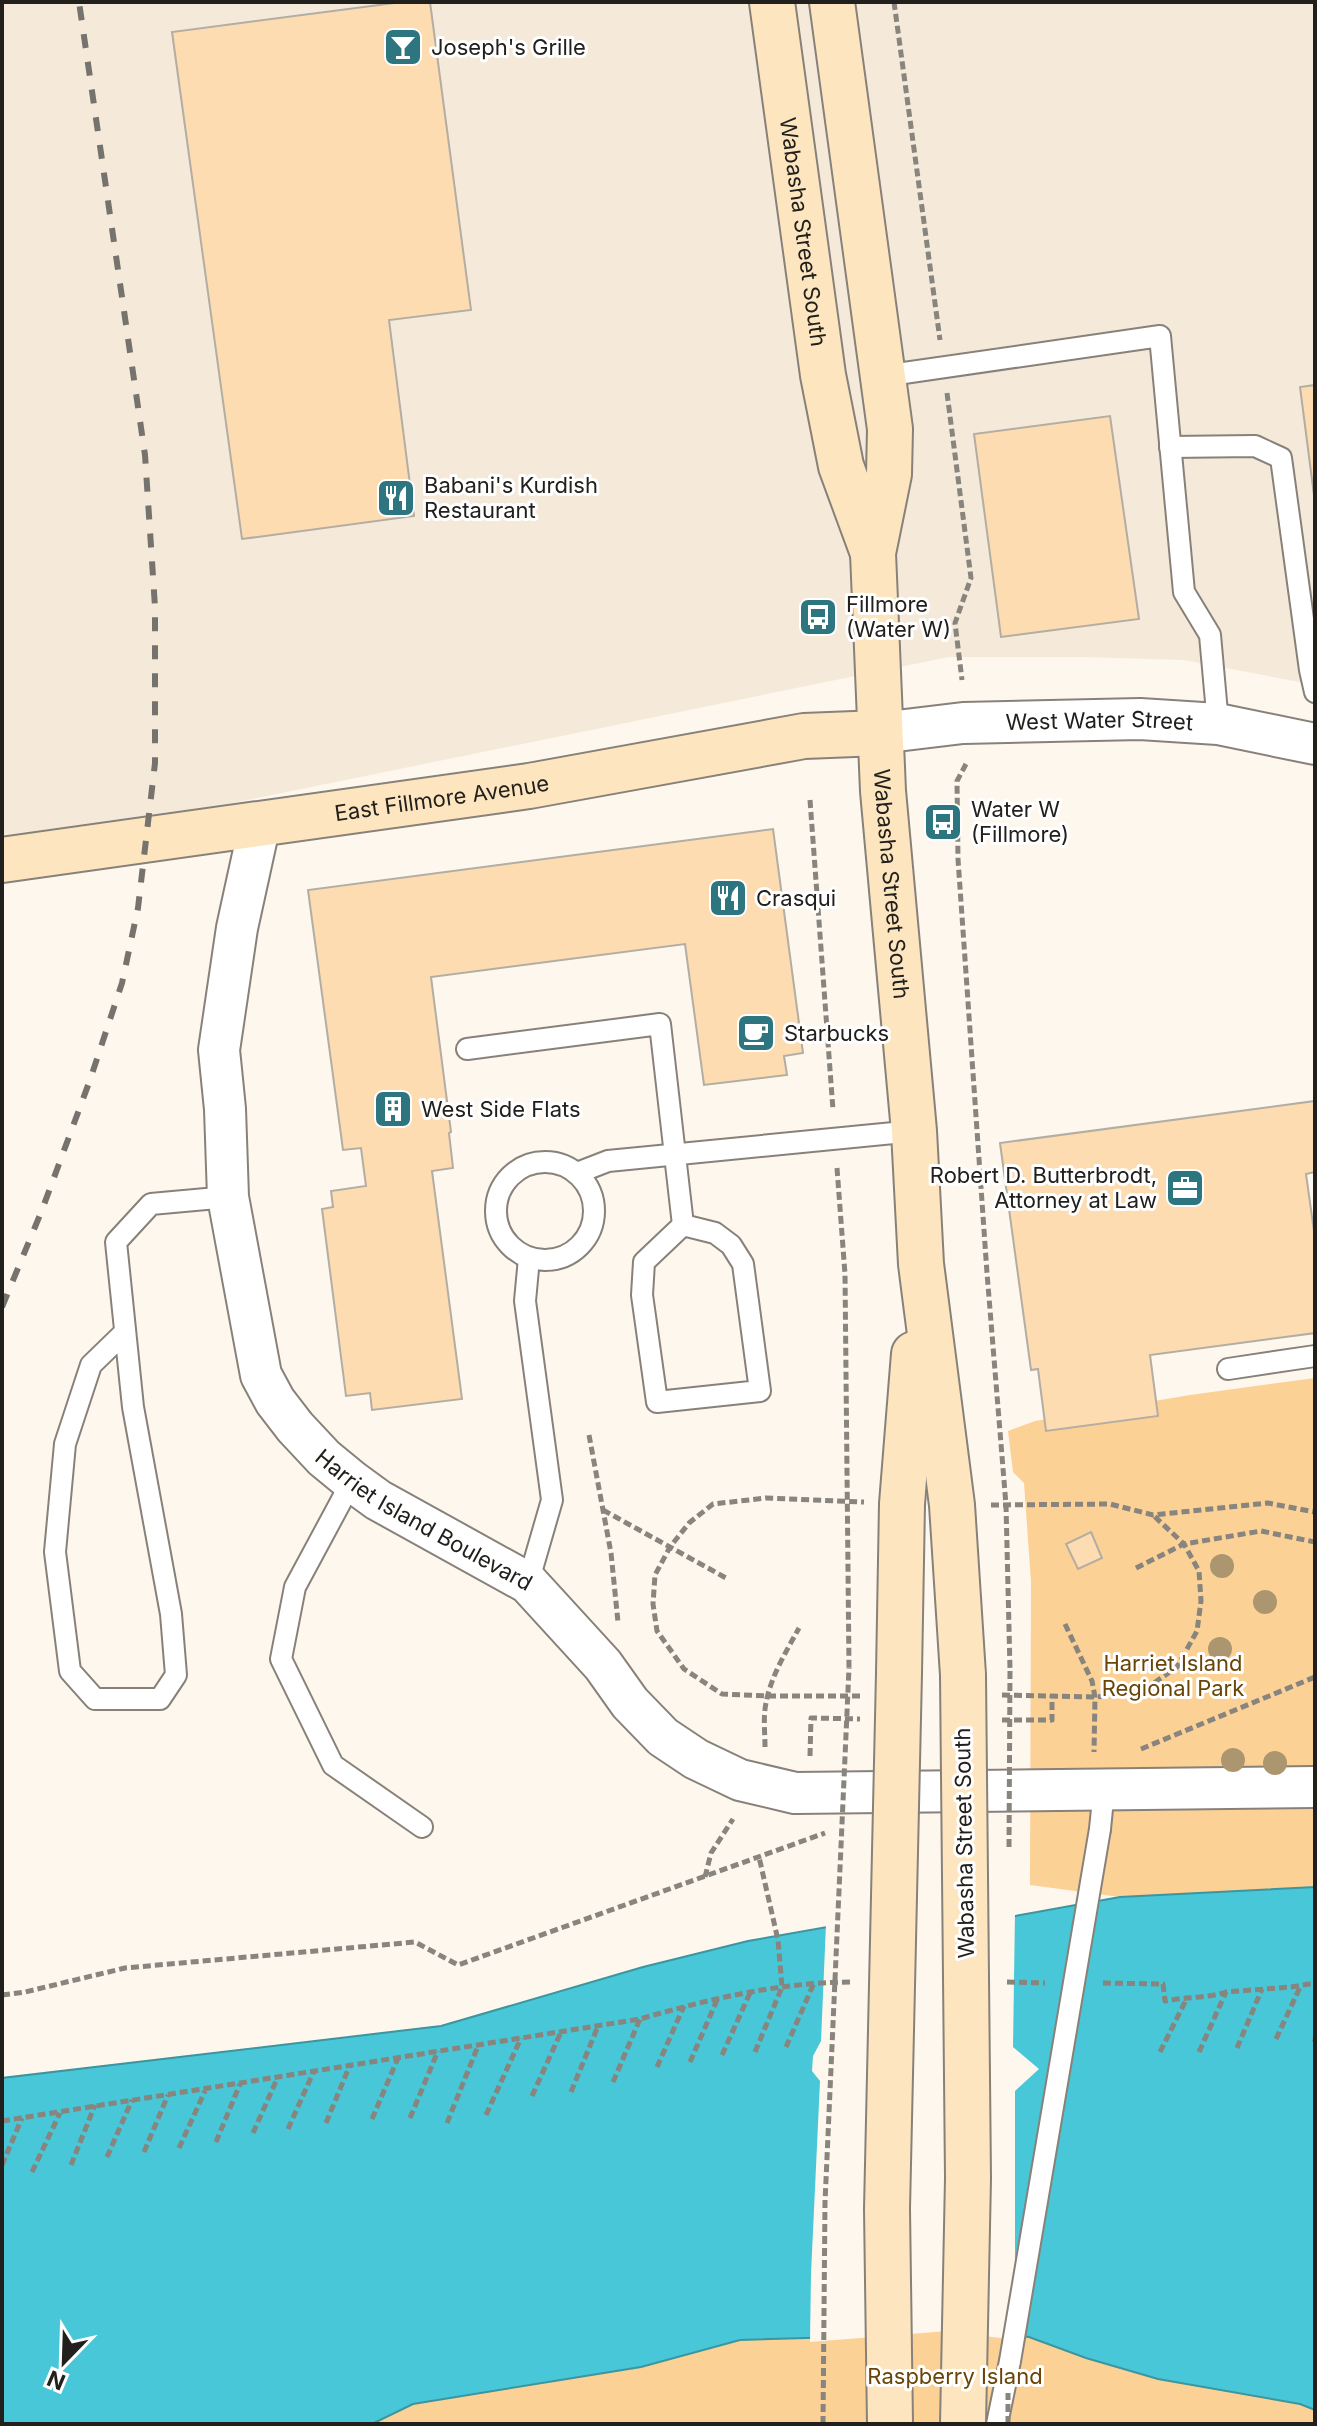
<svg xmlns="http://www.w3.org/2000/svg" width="1317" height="2426" viewBox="0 0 1317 2426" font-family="Inter,sans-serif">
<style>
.built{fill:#f5eada}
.green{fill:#fcd195}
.water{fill:#47c7d7;stroke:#3c959f;stroke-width:2}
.pier{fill:#fef7ee}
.building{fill:#fcdcb0;stroke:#b3ada4;stroke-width:2}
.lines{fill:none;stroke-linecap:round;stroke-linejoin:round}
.lane-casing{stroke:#888179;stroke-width:24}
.street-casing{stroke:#888179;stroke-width:44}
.secondary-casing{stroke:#888179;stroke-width:48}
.path{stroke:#88847e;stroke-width:5;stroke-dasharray:8 4;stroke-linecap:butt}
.lane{stroke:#fff;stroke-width:20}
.street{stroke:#fff;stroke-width:40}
.secondary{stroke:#fde6bf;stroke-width:44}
.rail{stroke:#76726d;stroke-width:6;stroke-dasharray:14 14;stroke-linecap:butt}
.lane-bridge-casing{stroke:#888179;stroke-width:24;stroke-linecap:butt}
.secondary-bridge-casing{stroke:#888179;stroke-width:48;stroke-linecap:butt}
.path-bridge{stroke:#88847e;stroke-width:5;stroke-dasharray:8 4;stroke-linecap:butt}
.lane-bridge{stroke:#fff;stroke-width:20}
.secondary-bridge{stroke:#fde6bf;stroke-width:44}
.tree{fill:#ac9670}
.labels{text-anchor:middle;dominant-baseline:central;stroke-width:6;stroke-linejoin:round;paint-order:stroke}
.poi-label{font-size:22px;fill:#22201d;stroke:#fff;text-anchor:start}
.street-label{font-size:22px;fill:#22201d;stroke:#fff}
.park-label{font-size:22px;fill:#694608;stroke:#fff}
</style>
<rect width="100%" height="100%" fill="#fef7ee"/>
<polygon class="built" points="2,2 1315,2 1315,685 1184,660 1082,657 949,657 2,850"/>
<g class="green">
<polygon points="1315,1378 1315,1887 1120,1897 1030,1885 1031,1582 1024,1483 1013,1472 1008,1431 1035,1421 1190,1395"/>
<polygon points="948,2327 1029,2337 1086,2358 1300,2404 1315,2410 1315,2424 372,2424 413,2404 641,2367 740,2340 842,2337"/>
</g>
<polygon class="water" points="1315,1887 1315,2410 1300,2404 1158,2379 1086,2358 1029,2337 948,2327 842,2337 740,2340 641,2367 413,2404 372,2424 2,2424 2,2078 441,2026 643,1967 748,1941 850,1923 987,1921 1120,1897"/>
<polygon class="pier" points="1015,1912 1013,2047 1039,2069 1015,2091 1015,2340 948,2331 810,2342 811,2274 820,2081 812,2071 813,2056 821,2041 826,1924 850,1919 987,1917"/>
<g class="building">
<polygon points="402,2 430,2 471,310 389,320 414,516 242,539 172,32"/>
<polygon points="1315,385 1315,503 1300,387"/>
<polygon points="1110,416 1139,619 1001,637 974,434"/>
<polygon points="773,829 803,1053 784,1056 787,1075 704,1085 685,944 431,977 451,1132 449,1133 453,1168 432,1171 462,1399 372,1410 370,1393 346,1396 322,1209 333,1207 331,1191 366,1186 361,1148 343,1150 308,890"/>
<polygon points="1315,1101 1315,1172 1306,1174 1315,1238 1315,1333 1150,1355 1158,1416 1046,1431 1038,1369 1031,1370 1000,1143"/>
<polygon points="1091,1532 1102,1558 1078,1569 1066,1544"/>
</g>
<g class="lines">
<defs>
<g id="lane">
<polyline points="883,376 1160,336 1184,592 1210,635 1218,724"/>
<polyline points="1170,447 1255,446 1281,458 1310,670 1315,692"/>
<polyline points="467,1049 660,1024 683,1225 715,1233 731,1245 743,1264 760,1391 657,1402 642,1295 644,1262 683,1225"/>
<circle cx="545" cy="1211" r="49"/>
<polyline points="577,1173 608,1161 914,1131"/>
<polyline points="125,1332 91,1365 65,1444 55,1552 70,1671 95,1699 160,1699 176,1675 171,1614 133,1407 116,1242 151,1204 228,1197"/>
<polyline points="1228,1369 1315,1356"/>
<polyline points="352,1481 295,1587 281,1659 333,1765 422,1827"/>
<polyline points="528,1583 552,1500 525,1301 529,1258"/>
<polyline points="1100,1829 1104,1789"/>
<polyline points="997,2424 1010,2361"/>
</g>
<g id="street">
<path id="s1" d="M880,733L963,723L1140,719L1218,724L1315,744"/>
<path id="s2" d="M260,823L237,928L219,1050L225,1109L228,1197L261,1375L275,1401L295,1427L324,1458L352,1481L378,1500L528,1583L603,1665L630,1703L663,1737L696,1759L740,1780L795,1793L1315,1787"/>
</g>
<g id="secondary">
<path id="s3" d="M772,2L823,375L841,466L873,553"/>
<path id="s4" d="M832,2L890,429L889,474L873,553L883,791L914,1131L921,1264L952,1505L963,1675"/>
<path id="s5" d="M2,860L529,786L804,736L880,733"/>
<polyline points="899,1673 902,1504 914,1354"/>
</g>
</defs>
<use href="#lane" class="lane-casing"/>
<use href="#street" class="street-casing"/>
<use href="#secondary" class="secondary-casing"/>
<g class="path">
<polyline points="894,2 940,340"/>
<polyline points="947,393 971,578 955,623 962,680"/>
<polyline points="966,764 957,781 958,859 987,1273 1006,1505 1010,1669"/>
<polyline points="810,800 833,1110"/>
<polyline points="837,1168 845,1274 849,1668"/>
<polyline points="589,1435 611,1553 618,1622"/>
<polyline points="991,1505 1110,1504 1153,1515 1268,1503 1315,1512"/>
<polyline points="603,1510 726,1578"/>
<polyline points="1136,1568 1184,1544 1261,1531 1315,1542"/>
<polyline points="1065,1624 1092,1681 1095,1697 1094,1752"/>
<polyline points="1002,1695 1095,1697 1138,1694 1177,1667 1197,1631 1201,1601 1199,1571 1184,1544 1153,1515"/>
<polyline points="860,1696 767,1696 722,1694 684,1669 657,1631 653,1604 655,1575 670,1547 689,1523 713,1504 766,1498 864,1502"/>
<polyline points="1002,1720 1052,1720 1052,1695"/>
<path d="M765,1747C765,1733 763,1717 766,1703C771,1676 786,1652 799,1628"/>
<polyline points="1141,1749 1315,1677"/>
<polyline points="810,1756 811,1718 860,1719"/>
<polyline points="705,1877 711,1853 733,1819"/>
<polyline points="1007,1982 1045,1983"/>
<path d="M1103,1983L1163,1984L1165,2001C1185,1997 1209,1998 1226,1992L1291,1987L1315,1983"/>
<polyline points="2,1995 25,1992 125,1968 415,1942 458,1965 825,1833"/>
<polyline points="1276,2039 1301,1985"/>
<polyline points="1314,2042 1315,2040"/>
<polyline points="786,2047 814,1983"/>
<polyline points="1237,2048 1262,1989"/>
<polyline points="755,2052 782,1987 778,1940 759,1857"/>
<polyline points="1160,2052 1188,1996"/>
<polyline points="1199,2052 1226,1992"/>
<polyline points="722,2055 750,1993"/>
<polyline points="690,2062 717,2000"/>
<polyline points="657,2067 684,2006"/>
<polyline points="613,2082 640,2019"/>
<polyline points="571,2092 598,2026"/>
<polyline points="532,2096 561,2032"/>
<polyline points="486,2115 521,2038"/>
<polyline points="410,2118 438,2051"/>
<polyline points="372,2119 398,2058"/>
<path d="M2,2121L640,2019C709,1999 780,1982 853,1982"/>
<polyline points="326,2123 350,2065"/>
<polyline points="447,2123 478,2046"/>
<polyline points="288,2129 313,2073"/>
<polyline points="253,2133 277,2079"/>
<polyline points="216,2142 240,2084"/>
<polyline points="179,2148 205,2091"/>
<polyline points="144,2152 168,2095"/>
<polyline points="107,2157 132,2100"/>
<polyline points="2,2165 22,2118"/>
<polyline points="71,2165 95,2105"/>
<polyline points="32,2172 60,2113"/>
</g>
<use href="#lane" class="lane"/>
<use href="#street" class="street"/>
<use href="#secondary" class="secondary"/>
<polyline class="rail" points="2,1307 42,1210 90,1080 122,983 138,908 155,763 155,607 145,455 79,2"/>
<defs>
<polyline id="lane-bridge" points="1010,2361 1100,1829"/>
<g id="secondary-bridge">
<polyline points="890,2424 887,2209 899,1673"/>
<polyline points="963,2424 968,2178 963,1675"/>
</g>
</defs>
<use href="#lane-bridge" class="lane-bridge-casing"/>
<use href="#secondary-bridge" class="secondary-bridge-casing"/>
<g class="path-bridge">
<polyline points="1009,1847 1010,1669"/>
<polyline points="823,2424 825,2202 849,1668"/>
<polyline points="1008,2424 1008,2393"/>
</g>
<use href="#lane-bridge" class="lane-bridge"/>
<use href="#secondary-bridge" class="secondary-bridge"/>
</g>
<g class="tree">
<circle cx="1222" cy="1566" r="12"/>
<circle cx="1265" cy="1602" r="12"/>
<circle cx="1220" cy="1649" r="12"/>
<circle cx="1233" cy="1760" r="12"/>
<circle cx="1275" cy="1763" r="12"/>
</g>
<defs>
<symbol id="bar-square" viewBox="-11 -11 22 22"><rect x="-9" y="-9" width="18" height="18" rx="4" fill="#2e767f" stroke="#fff"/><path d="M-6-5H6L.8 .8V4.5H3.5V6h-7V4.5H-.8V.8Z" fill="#fff"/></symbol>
<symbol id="restaurant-square" viewBox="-11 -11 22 22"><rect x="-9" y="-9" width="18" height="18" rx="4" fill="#2e767f" stroke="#fff"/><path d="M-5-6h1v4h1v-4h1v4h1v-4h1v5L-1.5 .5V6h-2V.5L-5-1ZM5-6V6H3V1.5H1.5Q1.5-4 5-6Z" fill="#fff"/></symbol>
<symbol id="bus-square" viewBox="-11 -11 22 22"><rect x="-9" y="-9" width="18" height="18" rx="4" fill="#2e767f" stroke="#fff"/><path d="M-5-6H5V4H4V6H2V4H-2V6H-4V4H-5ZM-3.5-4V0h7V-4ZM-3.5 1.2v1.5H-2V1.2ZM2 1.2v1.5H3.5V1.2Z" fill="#fff"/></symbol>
<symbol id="cafe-square" viewBox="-11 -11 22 22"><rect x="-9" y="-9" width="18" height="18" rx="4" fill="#2e767f" stroke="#fff"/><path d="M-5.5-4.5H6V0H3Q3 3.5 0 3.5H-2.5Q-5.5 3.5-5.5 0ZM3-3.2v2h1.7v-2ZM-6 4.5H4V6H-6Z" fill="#fff"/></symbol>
<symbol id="building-square" viewBox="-11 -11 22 22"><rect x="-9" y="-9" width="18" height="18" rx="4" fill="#2e767f" stroke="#fff"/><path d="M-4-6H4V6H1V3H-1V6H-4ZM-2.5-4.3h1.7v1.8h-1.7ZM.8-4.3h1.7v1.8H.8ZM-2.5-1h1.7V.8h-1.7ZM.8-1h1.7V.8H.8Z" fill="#fff"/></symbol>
<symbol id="office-square" viewBox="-11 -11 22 22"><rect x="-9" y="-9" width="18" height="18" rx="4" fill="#2e767f" stroke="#fff"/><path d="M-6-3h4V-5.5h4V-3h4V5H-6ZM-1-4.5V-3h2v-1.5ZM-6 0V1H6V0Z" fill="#fff"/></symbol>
</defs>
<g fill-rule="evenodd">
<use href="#bar-square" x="381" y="25" width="44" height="44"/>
<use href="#restaurant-square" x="374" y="476" width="44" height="44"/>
<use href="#bus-square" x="796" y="595" width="44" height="44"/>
<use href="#bus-square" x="921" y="800" width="44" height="44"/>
<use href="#restaurant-square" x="706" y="876" width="44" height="44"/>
<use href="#cafe-square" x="734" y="1011" width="44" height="44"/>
<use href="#building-square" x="371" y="1087" width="44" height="44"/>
<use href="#office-square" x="1163" y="1166" width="44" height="44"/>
</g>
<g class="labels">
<g class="poi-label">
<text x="431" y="47">Joseph's Grille</text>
<text x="424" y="485">Babani's Kurdish<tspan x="424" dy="25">Restaurant</tspan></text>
<text x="846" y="604">Fillmore<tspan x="846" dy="25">(Water W)</tspan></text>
<text x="971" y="809">Water W<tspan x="971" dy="25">(Fillmore)</tspan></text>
<text x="756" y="898">Crasqui</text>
<text x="784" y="1033">Starbucks</text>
<text x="421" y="1109">West Side Flats</text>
<text x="1157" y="1175" text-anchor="end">Robert D. Butterbrodt,<tspan x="1157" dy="25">Attorney at Law</tspan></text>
</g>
<g class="street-label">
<text stroke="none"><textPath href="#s3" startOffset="232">Wabasha Street South</textPath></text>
<text stroke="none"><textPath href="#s1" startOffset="220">West Water Street</textPath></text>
<text stroke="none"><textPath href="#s5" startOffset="444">East Fillmore Avenue</textPath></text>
<text stroke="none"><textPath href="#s4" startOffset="888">Wabasha Street South</textPath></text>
<text stroke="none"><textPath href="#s2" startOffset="782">Harriet Island Boulevard</textPath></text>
<text transform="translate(964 1843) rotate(-91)">Wabasha Street South</text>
</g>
<g class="park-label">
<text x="1173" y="1663">Harriet Island<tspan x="1173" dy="25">Regional Park</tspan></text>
<text x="955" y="2376">Raspberry Island</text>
</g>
</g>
<rect width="1317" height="2426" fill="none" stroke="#22201d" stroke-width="8"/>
<g transform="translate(64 2362) rotate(203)" stroke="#ffffff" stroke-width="6" paint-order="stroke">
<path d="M0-6L14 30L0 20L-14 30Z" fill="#22201d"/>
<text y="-12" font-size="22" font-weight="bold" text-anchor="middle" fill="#22201d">N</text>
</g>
</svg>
